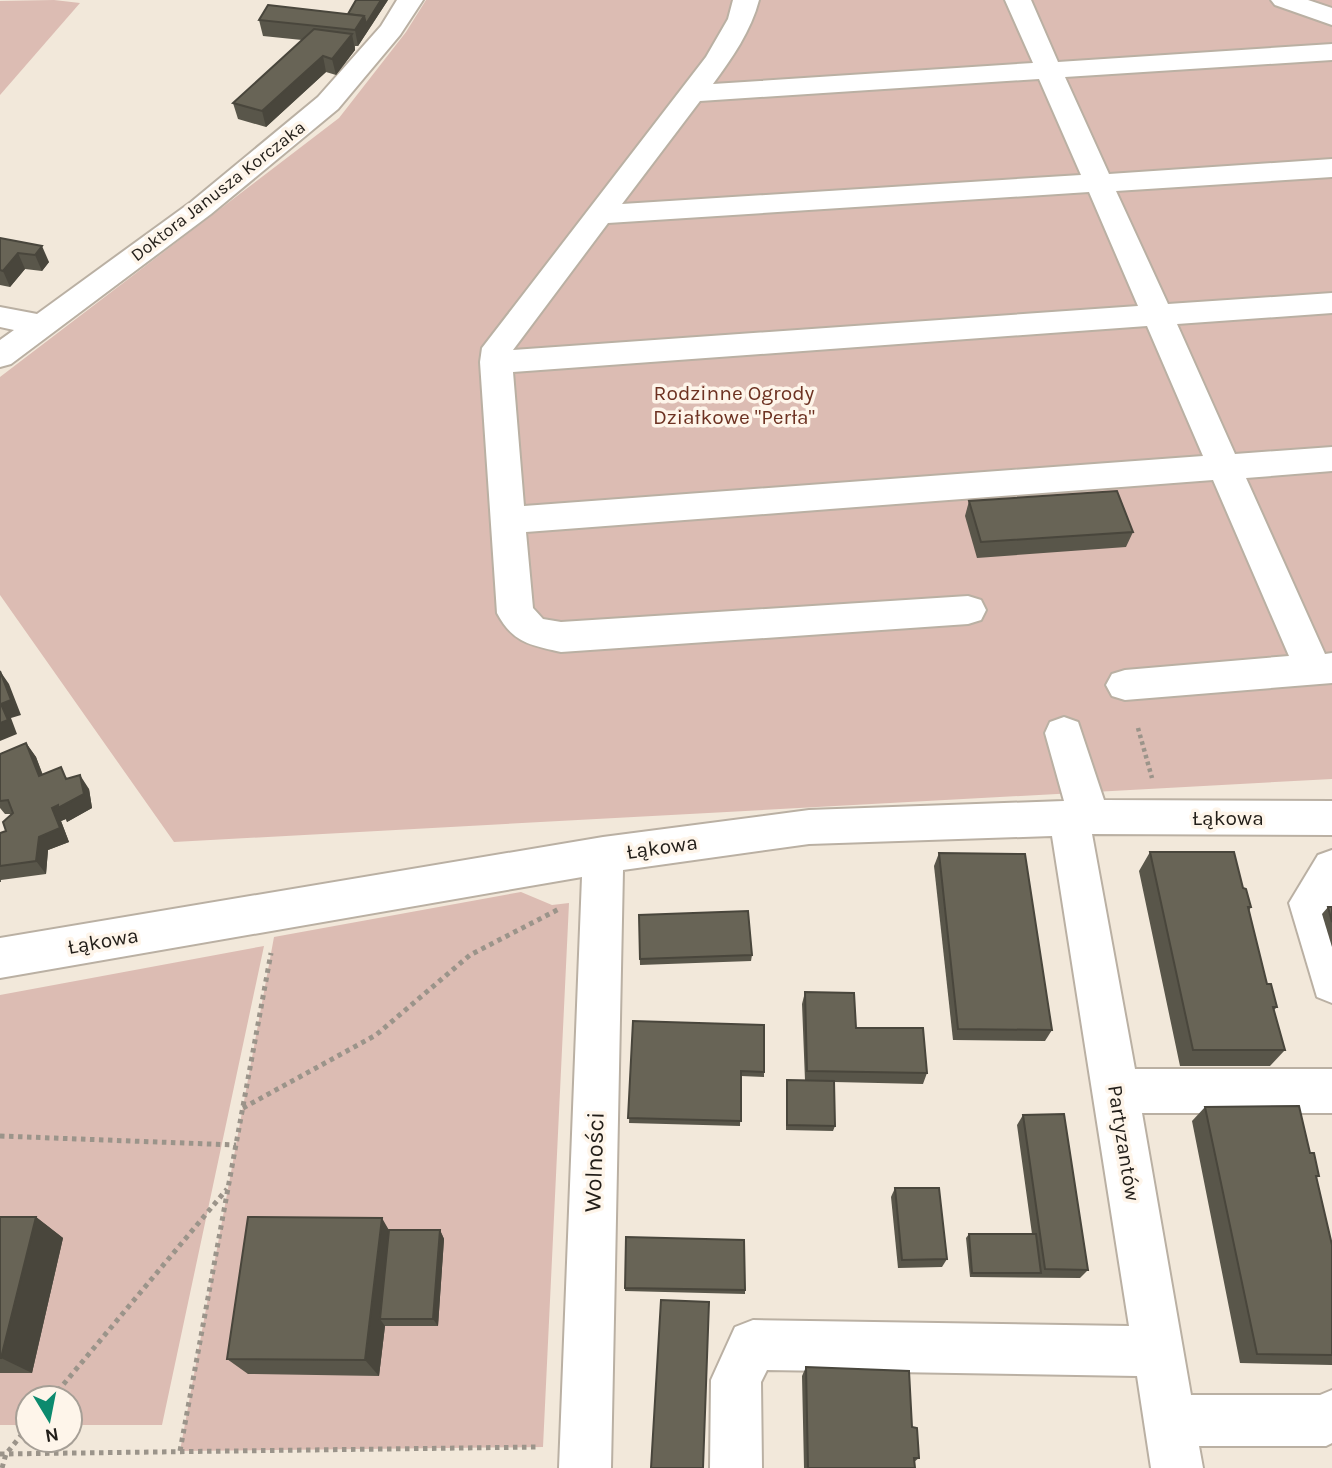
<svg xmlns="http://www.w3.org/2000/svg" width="1332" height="1468" viewBox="0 0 1332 1468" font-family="Karla,sans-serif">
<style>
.green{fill:#dcbcb3}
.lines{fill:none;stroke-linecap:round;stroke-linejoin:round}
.minor-casing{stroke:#bab0a3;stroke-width:4}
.path-far1{stroke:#9b948a;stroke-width:4.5;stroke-dasharray:3.5 3.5;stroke-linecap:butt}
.path{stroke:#9b948a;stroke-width:5;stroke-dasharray:4.5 4.5;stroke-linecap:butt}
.minor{fill:#fff;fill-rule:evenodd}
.wall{fill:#59564a}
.shaded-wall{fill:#49463c}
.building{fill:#686456;stroke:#49463c;stroke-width:2}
.labels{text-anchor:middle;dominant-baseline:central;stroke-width:7;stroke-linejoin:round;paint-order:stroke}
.far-street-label{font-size:18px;fill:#221e19;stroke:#fef5ea}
.park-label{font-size:21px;fill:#6d3222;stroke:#fef5ea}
.street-label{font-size:21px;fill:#221e19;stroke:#fef5ea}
.near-street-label{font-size:24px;fill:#221e19;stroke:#fef5ea}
</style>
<rect width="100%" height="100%" fill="#f2e8da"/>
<g class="green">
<polygon points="54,0 80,3 0,95 0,1"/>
<polygon points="426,0 1332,0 1332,779 174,842 0,595 0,377 339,118 406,32"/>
<polygon points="521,892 552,905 569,903 543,1447 180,1451 274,937"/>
<polygon points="264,946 162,1425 70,1425 70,1398 28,1398 28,1425 0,1425 0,995"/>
</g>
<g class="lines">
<defs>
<g id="minor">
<polygon points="397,0 423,0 400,35 338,109 211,214 11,364 0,367 0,340 14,330 0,327 0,307 37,314 191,202 318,97 381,26"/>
<path d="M733,0H759C751,31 732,58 713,84L1033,63L1005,0H1031L1058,62L1332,44V60L1065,77L1109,174L1332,159V177L1116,191L1168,304L1332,293V313L1177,324L1235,454L1332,447V471L1246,478L1325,654L1332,653V683L1125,700L1112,696L1106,685L1112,674L1125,670L1289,656L1213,480L526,532L533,608L543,619L561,622L968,596L981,600L986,610L981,620L968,624L561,652C530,645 513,643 497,613L480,362L482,348L706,57L728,19ZM1039,79L1081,175L622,204L700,101ZM1089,192L1138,306L513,350L608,223ZM1147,326L1203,456L524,506L513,372Z"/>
<polygon points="1271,0 1308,0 1332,8 1332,25 1275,5"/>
<polygon points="1064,717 1078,722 1104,800 1332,801 1332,835 1092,834 1135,1069 1332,1069 1332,1113 1142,1113 1191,1395 1320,1395 1332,1390 1332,1443 1326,1446 1199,1446 1203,1468 1151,1468 1137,1376 767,1370 761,1382 762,1468 710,1468 711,1380 735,1327 753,1320 1129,1326 1052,836 809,844 623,870 611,1468 559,1468 582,877 0,978 0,938 603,837 809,810 1064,801 1045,733 1050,722"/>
<polygon points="1332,850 1332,1003 1317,997 1289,903 1318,855"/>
</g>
</defs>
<use href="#minor" class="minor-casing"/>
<polyline class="path-far1" points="1138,728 1152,778"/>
<g class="path">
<polyline points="243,1108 376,1035 470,955 559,909"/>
<polyline points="0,1136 236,1145"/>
<polyline points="52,1398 227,1189"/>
<polyline points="180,1451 271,953"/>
<polyline points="0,1454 538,1447"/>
<polyline points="2,1468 6,1454 28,1427"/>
</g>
<use href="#minor" class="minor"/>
</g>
<g class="wall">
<polygon points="388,0 358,46 355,46 355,50 336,75 326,72 266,127 238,119 233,103 302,40 263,36 259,20 348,14"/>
<polygon points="0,238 49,262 42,271 25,269 10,287 0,285"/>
<polygon points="969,501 1133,532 1126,547 977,558 965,516"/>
<polygon points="26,743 36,757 43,775 68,778 89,789 92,808 67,822 66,819 61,821 69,842 48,850 46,874 1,880 1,882 0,882 0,833 6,831 12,814 5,814 0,808 0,754"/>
<polygon points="1150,852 1243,888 1251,907 1249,911 1267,984 1277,1007 1274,1010 1285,1050 1270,1066 1180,1066 1139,871"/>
<polygon points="939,853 1052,1030 1045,1041 953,1040 934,866"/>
<polygon points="1328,907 1332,907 1332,947 1322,914"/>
<polygon points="639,915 752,955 751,961 640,965"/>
<polygon points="805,992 856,1028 927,1073 923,1084 834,1082 835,1126 833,1131 786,1130 786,1085 787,1080 805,1080 802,1004"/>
<polygon points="633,1021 764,1072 764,1077 741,1076 740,1126 629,1123"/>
<polygon points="1205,1107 1310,1153 1319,1176 1316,1178 1332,1245 1332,1365 1240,1363 1192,1121"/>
<polygon points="1023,1115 1088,1270 1080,1278 970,1277 966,1238 969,1234 1032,1234 1017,1125"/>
<polygon points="895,1188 947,1259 942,1267 898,1268 891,1197"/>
<polygon points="0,1217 36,1217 63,1238 32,1373 0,1373"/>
<polygon points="389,1230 440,1230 444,1239 438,1326 385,1326 379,1376 248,1374 227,1359"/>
<polygon points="625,1288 745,1290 745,1294 625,1291"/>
<polygon points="806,1367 912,1427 919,1458 914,1462 915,1468 804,1468 802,1376"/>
</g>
<g class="shaded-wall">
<polygon points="381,0 388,0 358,46 355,30 364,16"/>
<polygon points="352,34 355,50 336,75 332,59"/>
<polygon points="323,56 326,72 266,127 262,111"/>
<polygon points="42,246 49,262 42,271 35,255"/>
<polygon points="18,253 25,269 10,287 3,271"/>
<polygon points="0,671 9,684 21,715 11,718 17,734 0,741"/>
<polygon points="26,743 36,757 48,790 39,776"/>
<polygon points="80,775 89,789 92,808 67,822 66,819 61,821 69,842 48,850 46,874 36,861 39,837 52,808 58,805"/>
<polygon points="36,1217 63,1238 32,1373 1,1358"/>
<polygon points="382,1218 394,1239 380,1319 385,1326 379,1376 365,1360"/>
<polygon points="440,1230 444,1239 438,1326 433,1319"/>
</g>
<g class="building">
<polygon points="356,0 381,0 366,24 364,16 348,14"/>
<polygon points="268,5 364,16 355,30 259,20"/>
<polygon points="314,29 352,34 332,59 323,56 262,111 233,103"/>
<polygon points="0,238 42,246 35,255 18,253 3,271 0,270"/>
<polygon points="1117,491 1133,532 981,542 969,501"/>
<polygon points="0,671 11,700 1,704 8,720 0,723"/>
<polygon points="26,743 39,776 61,767 66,779 80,775 84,794 58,808 58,805 52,808 60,828 39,837 36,861 0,866 0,833 6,831 3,822 13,813 8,800 0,801 0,754"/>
<polygon points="1150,852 1234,852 1243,888 1246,889 1251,907 1248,907 1267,984 1271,984 1277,1007 1273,1007 1285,1050 1193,1050"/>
<polygon points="939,853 1025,854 1052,1030 958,1029"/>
<polygon points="1328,907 1332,907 1332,922"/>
<polygon points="748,911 752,955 640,959 639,915"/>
<polygon points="805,992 854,993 856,1028 923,1028 927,1073 807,1071"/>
<polygon points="633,1021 764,1025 764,1072 741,1071 741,1121 628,1118"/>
<polygon points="787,1080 834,1081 835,1126 787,1125"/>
<polygon points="1299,1106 1310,1153 1314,1153 1319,1176 1316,1176 1332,1245 1332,1355 1257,1354 1205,1107"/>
<polygon points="1064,1114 1088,1270 1045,1269 1023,1115"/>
<polygon points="895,1188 939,1188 947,1259 902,1260"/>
<polygon points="0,1217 36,1217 1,1358 0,1358"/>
<polygon points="248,1217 382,1218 365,1360 227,1359"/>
<polygon points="389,1230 440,1230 433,1319 380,1319"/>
<polygon points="969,1234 1036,1234 1041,1273 972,1273"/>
<polygon points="626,1237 744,1240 745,1290 625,1288"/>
<polygon points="661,1300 709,1302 703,1468 651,1468"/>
<polygon points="806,1367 909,1371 912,1427 917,1428 919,1458 914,1458 915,1468 808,1468"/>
</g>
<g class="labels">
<g class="far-street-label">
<text transform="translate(218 191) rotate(-38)">Doktora Janusza Korczaka</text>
</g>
<g class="park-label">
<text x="734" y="393">Rodzinne Ogrody<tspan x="734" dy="24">Działkowe "Perła"</tspan></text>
</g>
<g class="street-label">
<text x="1228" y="818">Łąkowa</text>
<text transform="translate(662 847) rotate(-8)">Łąkowa</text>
<text transform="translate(103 941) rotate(-10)">Łąkowa</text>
<text transform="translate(1124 1143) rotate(81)">Partyzantów</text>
</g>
<g class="near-street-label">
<text transform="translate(594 1162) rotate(-88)">Wolności</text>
</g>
</g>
<g transform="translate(49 1419) rotate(170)"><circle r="33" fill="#fef5ea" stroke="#a69f96" stroke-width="2"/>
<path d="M0-5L12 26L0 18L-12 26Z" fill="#0c8a6e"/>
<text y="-10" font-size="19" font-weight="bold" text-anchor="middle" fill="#221e19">N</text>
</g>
</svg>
